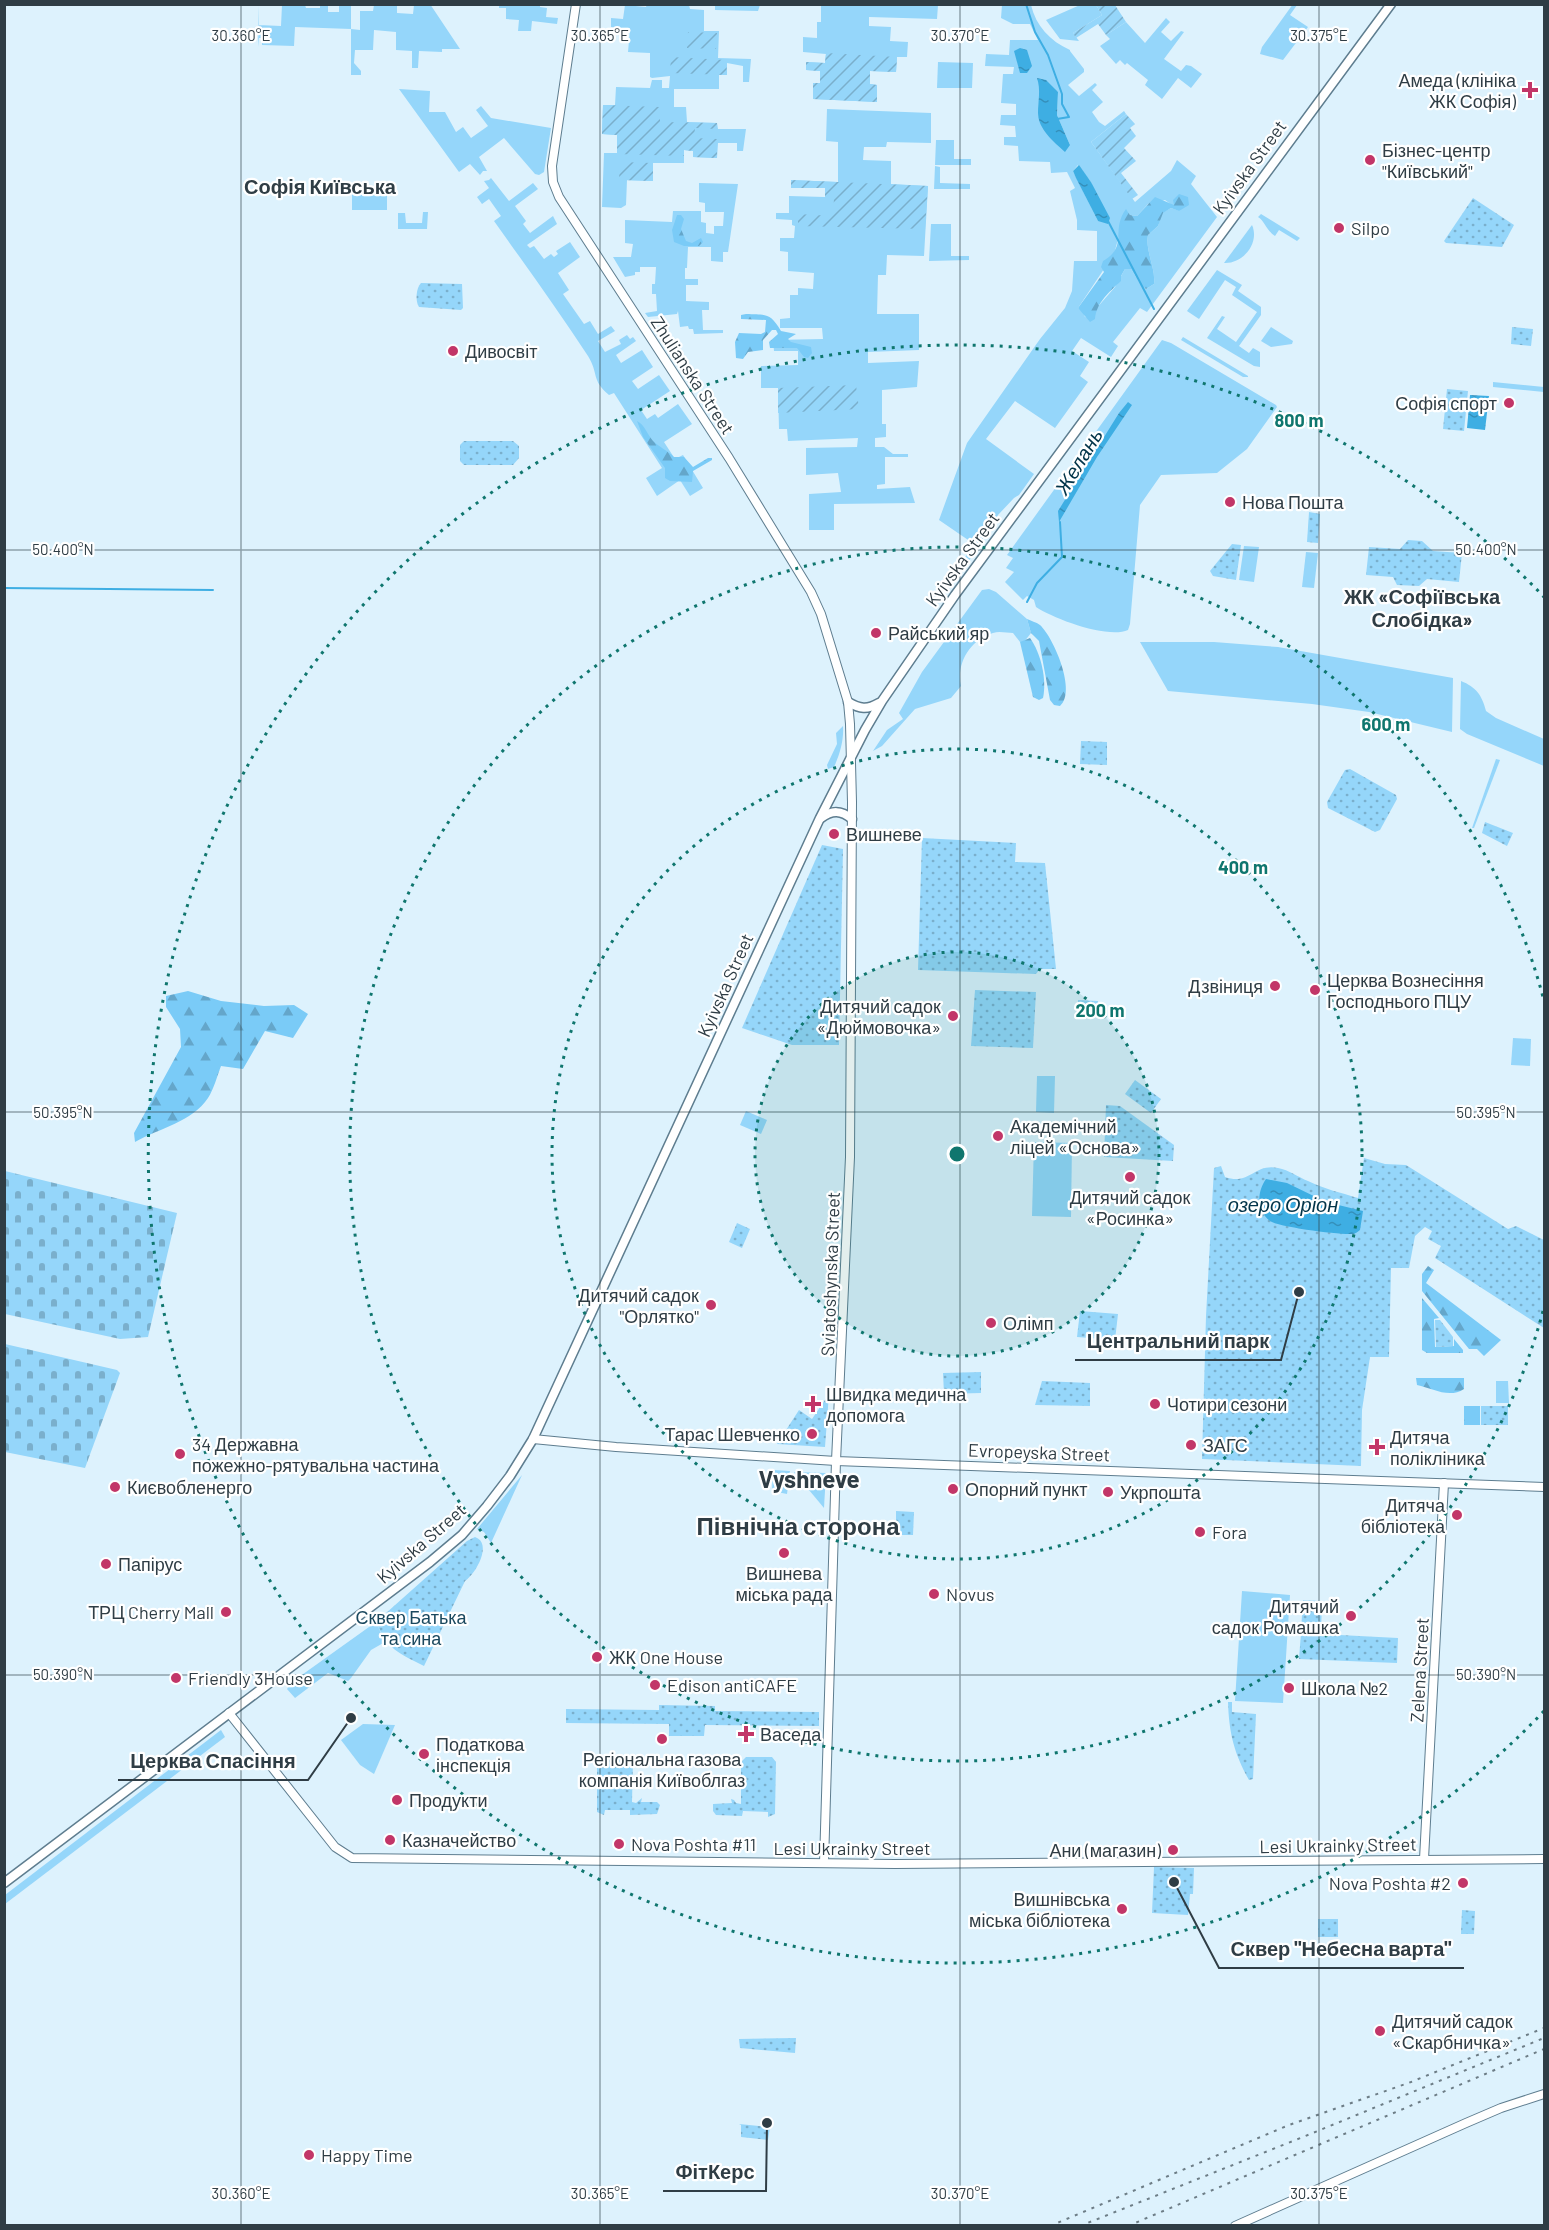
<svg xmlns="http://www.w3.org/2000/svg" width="1549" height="2230" viewBox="0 0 1549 2230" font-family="Barlow,sans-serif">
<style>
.grass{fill:#95d6fa;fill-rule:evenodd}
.forest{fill:url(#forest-firs)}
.cemetery{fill:url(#cemetery-stones)}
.park{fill:url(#park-dots)}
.garden{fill:url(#garden-furrows)}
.water{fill:url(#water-ripples)}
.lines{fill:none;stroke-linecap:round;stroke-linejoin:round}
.stream{stroke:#3eaee3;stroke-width:2}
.tertiary-casing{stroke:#5e7d8f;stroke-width:10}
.secondary-casing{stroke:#5e7d8f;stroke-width:11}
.tertiary{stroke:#fff;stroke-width:8}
.secondary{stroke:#fff;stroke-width:8}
.rail{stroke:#6d7d86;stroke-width:2;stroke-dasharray:3 6;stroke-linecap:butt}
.ticks{fill:none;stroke:#2f3d45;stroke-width:1.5;stroke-opacity:0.45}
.ring{fill:none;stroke:#0f766e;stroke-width:3;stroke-dasharray:3 6}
.poi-dot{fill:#c23668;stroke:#fff;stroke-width:2}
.labels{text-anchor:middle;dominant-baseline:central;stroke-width:4.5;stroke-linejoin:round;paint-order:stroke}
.poi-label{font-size:18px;fill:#2f3d45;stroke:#fff;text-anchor:start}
.street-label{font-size:18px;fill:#2f3d45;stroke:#fff}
.park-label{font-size:18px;fill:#1a485e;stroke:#fff}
.neighbourhood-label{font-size:20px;font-weight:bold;fill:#2f3d45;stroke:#fff}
.water-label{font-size:20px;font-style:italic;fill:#03354a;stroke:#fff}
.district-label{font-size:24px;font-weight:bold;fill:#2f3d45;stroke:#fff}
.ticks-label{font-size:15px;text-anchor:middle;fill:#2f3d45;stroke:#fff;stroke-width:4.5;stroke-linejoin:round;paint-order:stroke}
.centre{fill:#0f766e;stroke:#fff;stroke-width:3}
.ring-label{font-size:18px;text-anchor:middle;font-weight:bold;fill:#0f766e;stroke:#fff;stroke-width:4.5;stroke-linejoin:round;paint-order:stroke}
.leader{fill:none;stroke:#2f3d45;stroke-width:2}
.callout-dot{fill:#2f3d45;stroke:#fff;stroke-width:2}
.callout-label{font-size:20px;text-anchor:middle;font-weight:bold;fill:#2f3d45;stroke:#fff;stroke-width:4.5;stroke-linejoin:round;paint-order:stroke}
</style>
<defs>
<pattern id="forest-firs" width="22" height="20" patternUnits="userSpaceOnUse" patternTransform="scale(1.5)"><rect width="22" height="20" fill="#7acbf7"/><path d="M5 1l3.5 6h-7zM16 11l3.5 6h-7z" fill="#64a6ca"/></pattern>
<pattern id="cemetery-stones" width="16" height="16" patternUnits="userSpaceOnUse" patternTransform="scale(1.5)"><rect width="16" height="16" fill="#95d6fa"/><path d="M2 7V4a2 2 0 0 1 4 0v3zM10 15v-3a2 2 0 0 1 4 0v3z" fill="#7aafcc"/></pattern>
<pattern id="park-dots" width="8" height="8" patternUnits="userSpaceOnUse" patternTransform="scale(1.5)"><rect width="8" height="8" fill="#95d6fa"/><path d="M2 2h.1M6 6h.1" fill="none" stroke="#7aafcc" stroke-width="1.8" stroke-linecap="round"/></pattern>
<pattern id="garden-furrows" width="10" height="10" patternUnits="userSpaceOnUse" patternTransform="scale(1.5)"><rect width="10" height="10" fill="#95d6fa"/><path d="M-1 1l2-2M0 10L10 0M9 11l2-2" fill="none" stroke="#7aafcc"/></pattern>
<pattern id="water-ripples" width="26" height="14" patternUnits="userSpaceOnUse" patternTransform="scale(1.5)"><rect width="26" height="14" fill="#3eaee3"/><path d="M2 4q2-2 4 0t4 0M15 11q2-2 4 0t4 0" fill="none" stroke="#348fba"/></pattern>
</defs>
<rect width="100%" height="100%" fill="#ddf2fd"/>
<g class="grass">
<polygon points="430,4 460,49 442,49 442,52 419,51 418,68 412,68 412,51 396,50 396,32 374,30 373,50 355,50 354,63 361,71 361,75 351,75 351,29 295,27 294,46 262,45 262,38 259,38 258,47 259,5 258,25 281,26 282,5 305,5 306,8 320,8 320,5 328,5 328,12 339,12 339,5 351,5 351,29 360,30 360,11 373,11 374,5 397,5 397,13 413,14 414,5"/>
<polygon points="647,4 689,5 690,9 704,10 704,31 719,31 718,58 751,59 749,82 743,82 743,66 727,63 727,75 719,75 719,89 674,89 674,107 686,107 687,122 717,123 718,129 746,129 743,151 737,151 737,143 718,143 717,158 693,157 693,151 684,150 684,163 653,163 653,181 627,180 626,205 621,208 602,207 604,153 617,153 617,135 602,134 603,105 615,105 616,87 650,88 652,80 662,80 662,88 669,88 670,76 652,78 650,77 650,53 628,52 630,29 611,27 611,18 623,19 625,5 646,7"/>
<polygon points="1293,4 1297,5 1290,15 1308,27 1283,60 1260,54 1262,47"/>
<polygon points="499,5 540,5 540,7 547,8 546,17 558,18 557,24 532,21 531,31 518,31 519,20 506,19 506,8 499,8"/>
<polygon points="715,5 715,4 760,5 758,11 715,10"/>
<polygon points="821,5 938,5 937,19 869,17 869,26 891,27 890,41 908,42 907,57 897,57 896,72 870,71 870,84 877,85 877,102 813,99 813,83 820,83 820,71 806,70 806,62 825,63 826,54 803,52 803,37 817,38 817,22 821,22"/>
<path d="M1002,5H1031C1036,26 1050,41 1070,50V51L1084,69V72L1068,85L1079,96L1095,83L1097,85L1092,90L1103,102L1092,112L1099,122L1105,126L1124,111L1126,114L1091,142L1135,202L1171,171L1177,160L1196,176L1191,184L1217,217L1147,312L1140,308L1113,342L1118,346L1111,357L1081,338L1072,351L1089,362L1080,376L1088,382L1055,428L1015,401L986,439L1034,474L1019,495L1014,498L998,515L960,575L957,577L951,578L974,544L939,520L967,443L1040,339L1065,308L1072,291L1074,261H1097V231L1077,230V220L1070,191L1075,188L1067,172L1051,173L1050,162L1019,161L1018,146L1004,145V137H1016L1015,126L1000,125L1001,115H1016V104L1001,103L1003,74H1013L1014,67L985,66L986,54L1009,55L1010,40H1038L1030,24H1013L1001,18ZM1040,86L1058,92L1057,115L1070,145L1038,116ZM1078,165L1091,182L1098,221L1073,171ZM1165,200L1180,211L1171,208L1162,213L1158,226L1148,235C1145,251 1156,268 1154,284L1146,289L1142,286L1131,269H1125L1115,287L1095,310V319L1085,317L1083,312L1078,308L1114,254L1126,210L1130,215L1137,216L1148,204Z"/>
<polygon points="1080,5 1096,5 1102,15 1073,33 1079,41 1060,39 1046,20"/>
<polygon points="1166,18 1170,22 1161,32 1171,41 1181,31 1184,32 1164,59 1181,71 1186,65 1191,66 1202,74 1191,88 1178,78 1162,99 1145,85 1148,80 1127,63 1125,65 1120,60 1116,64 1100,46 1110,39 1106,35 1126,22 1145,43"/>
<polygon points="938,62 973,63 972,88 937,88"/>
<polygon points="399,89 430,91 429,112 445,112 456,132 463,127 471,138 488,126 476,110 481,106 491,118 551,128 544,172 539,175 535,174 504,138 479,157 487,171 483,171 480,175 470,164 459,172"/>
<polygon points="827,109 931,113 931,143 887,142 886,147 864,147 863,160 891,161 891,184 928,186 924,256 887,255 886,275 878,275 877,314 919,314 919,350 868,352 868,363 919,361 917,387 882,390 882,424 886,424 886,437 875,438 875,447 884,447 893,454 908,454 908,457 885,457 885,484 877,485 877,489 910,487 915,503 834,504 834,530 809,530 809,494 841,492 838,473 806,475 806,448 857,447 858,438 788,441 787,429 779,429 778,388 761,388 761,366 798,365 798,351 774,351 773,340 823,339 822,328 780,328 780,319 790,318 790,295 798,295 798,288 813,289 814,273 788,271 788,252 780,251 780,238 794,238 795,226 792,225 792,220 776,219 776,213 789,213 789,196 825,197 825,188 791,188 791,180 838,182 838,142 826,141"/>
<polygon points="936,140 954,140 954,159 971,159 971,165 935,165"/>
<polygon points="935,166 940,167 940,183 970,184 970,189 934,189"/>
<path d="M491,178L509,201L533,183L538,189L515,206L526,221L523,224L530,233L553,216L557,224L527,245L530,248L534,246L544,259L551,254L554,257L558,254L556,251L570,242L580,257L558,273L569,290L563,294L584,324L590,321L598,334L611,326L615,331L598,341L605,352L621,344L619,340L627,335L630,339L633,337L636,341L616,355L621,363L642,350L653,367L632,381L638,389L659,375L670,391L641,410L647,419L655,414L658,418L678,404L692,424L664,442L675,459L683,455L703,488L690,496L680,480L657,496L646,478L662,468L614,393L609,395C591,380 599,374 588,356C558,310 526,266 494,221L501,216L489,199L482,204L477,197L489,188L484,181L489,180Z"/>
<polygon points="699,183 738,184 728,252 723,252 723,262 711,261 711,247 688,247 687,268 685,268 685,279 698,279 698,285 686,285 686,301 709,302 709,310 702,310 703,330 723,330 723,333 694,334 693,329 689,329 688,326 680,327 678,311 677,314 648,317 645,313 657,311 656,294 652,294 652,284 655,284 656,267 640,267 640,272 635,272 635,275 625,277 613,257 631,257 633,244 625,243 625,220 672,222 673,211 701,211 701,222 706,223 706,233 714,234 714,226 723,226 724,212 705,212 705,203 699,202"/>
<rect x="352" y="192" width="35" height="18"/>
<polygon points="423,212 428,212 427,229 398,229 398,213 405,213 406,223 422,223"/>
<path d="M1261,214L1300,238L1297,241L1279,230L1275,236C1265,229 1265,221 1258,217Z"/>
<polygon points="931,224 951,224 951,256 969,256 969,260 929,261"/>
<path d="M1252,225C1260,243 1243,264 1224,263Z"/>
<polygon points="1217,270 1242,285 1238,291 1261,307 1261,315 1239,346 1249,353 1253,348 1260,352 1260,367 1254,366 1207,338 1222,316 1225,317 1217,329 1236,342 1257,312 1232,295 1236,287 1225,280 1199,319 1187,311"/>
<polygon points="1271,327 1293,341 1292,344 1271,347 1261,341"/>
<polygon points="1183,337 1248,376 1248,377 1243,377 1181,340"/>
<path d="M1162,340L1171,343L1276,405L1277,407L1247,449L1217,473L1161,475L1140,505L1130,624L1128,630C1108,639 1054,619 1036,607L1034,600L1027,596L1023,600L1005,582L1014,572L1006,568L1013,558L1007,555Z"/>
<polygon points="1493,382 1544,387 1544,392 1493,387"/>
<polygon points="1244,546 1259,547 1254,582 1239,580"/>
<polygon points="1306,552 1318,553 1314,588 1302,587"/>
<path d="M989,589L996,592L1027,619L1031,633L1024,642H1020L1013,633C1007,633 999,631 993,633C970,640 956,663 961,686L951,698L915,709L882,746L873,751L887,730L903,719L899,713L922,672L982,590Z"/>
<polygon points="1140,642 1214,642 1278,647 1453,678 1452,732 1369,712 1312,704 1168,691"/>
<path d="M1461,681C1476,687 1482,695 1486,711L1496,718L1544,739V766L1467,734L1460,729Z"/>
<path d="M843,726C844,740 840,754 834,767L828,769L827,765L837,744L836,733Z"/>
<polygon points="1496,759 1500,760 1474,828 1472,828"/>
<polygon points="1513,1038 1531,1039 1530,1066 1511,1065"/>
<polygon points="1037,1076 1055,1076 1054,1113 1036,1112"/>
<polygon points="746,1111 767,1120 761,1134 740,1125"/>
<polygon points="1034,1142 1072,1143 1071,1217 1032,1216"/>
<polygon points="1496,1381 1508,1381 1509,1403 1496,1403"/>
<polygon points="773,1470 790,1471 787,1494 772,1491"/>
<polygon points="794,1472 826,1473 824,1508"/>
<polygon points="522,1475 491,1543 484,1532 477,1529"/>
<polygon points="1242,1591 1290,1595 1283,1703 1235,1701"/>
<polygon points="376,1622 385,1642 371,1650 351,1678 348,1681 328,1673 295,1698 287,1689 292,1682"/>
<polygon points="363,1724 395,1725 374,1774 360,1765 341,1740"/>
<polygon points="221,1730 225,1737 5,1904 5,1895"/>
</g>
<g class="forest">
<path d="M1179,194L1188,197L1189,205L1179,211L1171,208L1163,213L1158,226L1148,235C1145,251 1156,268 1154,284L1146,289L1142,286L1131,269H1125L1121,276V281C1110,291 1096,303 1095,319L1090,322L1078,308L1104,272L1101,267L1103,261C1129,246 1110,231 1126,209L1130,215L1137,216L1155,197L1174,205L1173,200Z"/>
<polygon points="677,215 681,215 684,219 681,229 686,241 692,243 701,238 703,242 699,246 684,246 674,242 672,230"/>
<path d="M746,314C766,315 770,312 781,331L796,334L788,339L791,342L811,347L812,353L808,358L804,357L797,348H770L769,342L778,334L776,330H772L763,340V350L748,352L743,359L736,358L735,342L739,333L761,334L765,332L766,320L741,319V315Z"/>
<path d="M637,421C645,425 647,434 653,441C659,447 667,450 674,457H684L693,467L708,458H712V460L693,471L692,482L670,481L665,478V468L643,437Z"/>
<path d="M1027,619C1031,621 1036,622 1040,625C1054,638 1077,692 1060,706L1054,705L1050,700L1039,641L1031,633Z"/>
<path d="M1030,638C1041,653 1047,680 1043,698L1039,700L1033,697L1020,642Z"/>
<path d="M188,991L221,1001L264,1006L294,1005L308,1014L293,1038L265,1031L243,1069L221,1066C217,1076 214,1089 208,1098C192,1122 160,1128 135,1142L134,1133L181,1047L180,1029L166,1007V996Z"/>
<polygon points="1428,1266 1434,1270 1426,1283 1501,1340 1484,1356 1477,1349 1469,1349 1422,1291 1422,1274"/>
<polygon points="1422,1298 1439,1318 1434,1319 1435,1347 1454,1346 1454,1339 1463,1350 1463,1353 1427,1353 1422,1350"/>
<path d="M1416,1378H1464V1389C1449,1399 1432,1388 1417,1385Z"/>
<rect x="1464" y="1406" width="16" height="19"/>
</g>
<g class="cemetery">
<polygon points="5,1171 177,1213 148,1337 120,1339 5,1314"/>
<polygon points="5,1344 117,1370 120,1373 85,1468 5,1452"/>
</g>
<g class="park">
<polygon points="1473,198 1514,225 1502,247 1446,243 1444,241"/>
<path d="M421,283L462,284L463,308L461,310L419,307C415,301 416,288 421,283Z"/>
<polygon points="1512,327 1533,329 1531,346 1511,344"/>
<polygon points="1447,389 1468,391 1464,431 1443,429"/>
<polygon points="464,441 513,441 519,446 519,458 513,465 464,465 460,461 460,445"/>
<polygon points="1309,512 1320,514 1318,543 1307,542"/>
<polygon points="1408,540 1422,541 1433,551 1462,553 1459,582 1427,579 1419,586 1397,585 1393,577 1366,575 1369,547 1400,549"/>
<polygon points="1232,544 1241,545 1236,580 1213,576 1210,571"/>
<polygon points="1081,741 1107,742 1107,765 1080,764"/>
<polygon points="1350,769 1396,795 1397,799 1380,830 1375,832 1328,808 1327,802 1345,770"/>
<polygon points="1485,822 1513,833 1507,846 1482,833"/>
<polygon points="922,838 1016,843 1015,862 1045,863 1056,969 1040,969 1036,974 918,970"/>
<polygon points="822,845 843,849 839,1045 792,1045 742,1028"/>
<polygon points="975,990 1036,992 1033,1048 971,1046"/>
<polygon points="1078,1000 1098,1001 1098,1014 1094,1018 1083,1018 1078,1014"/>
<polygon points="1135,1080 1161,1099 1151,1113 1125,1094"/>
<polygon points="1106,1105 1120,1106 1174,1145 1173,1161 1104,1157"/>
<path d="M1364,1158L1385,1164L1406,1165L1508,1229L1516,1226L1544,1240V1328L1435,1258L1441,1246L1428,1239L1432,1231L1425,1227L1415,1236L1409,1268H1391L1389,1357H1370L1362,1410L1361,1466L1202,1459L1206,1316L1214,1168L1221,1166L1225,1177C1250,1186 1254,1163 1278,1168C1289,1170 1298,1177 1308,1181C1324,1189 1342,1193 1358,1198Z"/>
<polygon points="737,1223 750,1229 742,1248 729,1242"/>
<polygon points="1080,1311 1118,1314 1115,1340 1077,1337"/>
<polygon points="1435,1320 1440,1320 1453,1337 1453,1346 1436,1347"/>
<polygon points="981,1372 981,1393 944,1394 943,1373"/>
<polygon points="1042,1381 1090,1383 1090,1406 1035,1405"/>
<polygon points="829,1394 825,1447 777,1444 799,1410 812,1419"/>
<rect x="1481" y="1406" width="27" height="19"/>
<polygon points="896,1511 914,1512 913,1535 896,1535"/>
<path d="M475,1537C493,1543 476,1574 465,1581L424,1666C397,1652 388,1650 376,1622L467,1541Z"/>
<polygon points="1303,1600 1322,1601 1321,1632 1301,1631"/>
<polygon points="1301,1633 1398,1638 1397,1663 1299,1659"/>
<path d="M1228,1702H1232V1712L1256,1714L1253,1779L1249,1780C1234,1753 1229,1733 1228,1702Z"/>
<polygon points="659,1705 715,1706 715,1711 819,1712 819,1726 705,1725 704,1736 669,1736 669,1724 566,1723 566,1709 659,1710"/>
<polygon points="601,1755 631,1757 633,1760 632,1802 636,1803 642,1798 641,1802 657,1802 660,1805 657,1814 630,1815 630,1810 605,1810 604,1815 597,1812 597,1760"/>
<polygon points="746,1757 772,1757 776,1762 775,1814 768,1817 768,1812 743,1811 742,1816 716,1815 713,1811 713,1804 732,1803 731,1799 734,1800 736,1803 741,1804 741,1762"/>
<polygon points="1154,1867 1194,1868 1193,1894 1190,1894 1188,1915 1152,1913"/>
<polygon points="1462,1910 1475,1911 1474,1934 1461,1934"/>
<rect x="1318" y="1919" width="20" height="18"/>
<polygon points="796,2038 795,2053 740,2048 739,2039"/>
<polygon points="739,2124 770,2127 768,2140 741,2137 741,2125"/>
</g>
<g class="garden">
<polygon points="1096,5 1115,5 1126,22 1106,35 1098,24 1076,38 1073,33 1102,15"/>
<polygon points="688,32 717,33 716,49 687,48"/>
<polygon points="826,53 897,57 896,72 870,71 870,84 877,85 877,102 813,99 813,83 820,83 820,71 806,70 806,62 825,63"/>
<polygon points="671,57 726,60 727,75 670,73"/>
<polygon points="603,105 660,107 660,122 717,123 717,129 695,128 694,138 717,139 717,158 693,157 693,151 684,150 684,156 617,154 617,135 602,134"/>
<polygon points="1126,114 1135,124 1130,128 1136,136 1124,148 1136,161 1121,173 1138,195 1132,199 1091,142"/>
<polygon points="620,162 653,163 653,181 619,180"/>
<polygon points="791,180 928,186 925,229 798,226 798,214 833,216 834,198 825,198 825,188 791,188"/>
<polygon points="856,385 859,409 778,413 778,388"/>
</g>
<g class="water">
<polygon points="1020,48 1027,50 1032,66 1027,73 1020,73 1014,51"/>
<path d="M1037,78L1046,80L1058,92L1057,115L1070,145L1065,152C1054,142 1038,129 1038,113C1038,101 1041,90 1037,78Z"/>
<polygon points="1079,165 1091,182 1110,218 1108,224 1098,221 1076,178 1073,171"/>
<polygon points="1470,395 1489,396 1485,430 1467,428"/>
<polygon points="1128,402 1132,405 1097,457 1059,522 1058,511 1119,413"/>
<path d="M1266,1179L1287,1183L1326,1202L1363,1211L1360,1230C1356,1233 1357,1233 1352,1234C1340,1235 1278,1227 1270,1221C1256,1210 1257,1192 1266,1179Z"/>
</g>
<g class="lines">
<g class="stream">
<polyline points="1026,4 1035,32 1048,55 1062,94 1062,104 1069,117 1057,119"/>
<polyline points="1108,221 1154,309"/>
<polyline points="4,588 213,590"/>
<polyline points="1027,602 1037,583 1062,557 1060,522"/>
</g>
<defs>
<g id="tertiary">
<polyline points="576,4 552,166 553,182 559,197 729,458 811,592 821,614 848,702 850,724 852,802 850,1157 836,1461 824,1863"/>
<polyline points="533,1439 616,1447 836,1461 1544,1487"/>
<polyline points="229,1713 335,1847 352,1858 895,1864 1544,1859"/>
<polyline points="1424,1859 1444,1483"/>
<polyline points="1235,2226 1466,2123 1501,2108 1544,2094"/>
</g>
<g id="secondary">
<path d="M848,702C860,709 867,710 879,703"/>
<path d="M821,818C832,810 841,810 852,819"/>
<polyline points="4,1883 430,1562 462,1535 487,1506 510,1476 533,1439 820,818 865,730 882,701 955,595 1391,4"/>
</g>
</defs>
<use href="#tertiary" class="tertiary-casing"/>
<use href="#secondary" class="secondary-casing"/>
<use href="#tertiary" class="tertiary"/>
<use href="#secondary" class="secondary"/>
<g class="rail">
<polyline points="1050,2226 1289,2125 1411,2082 1544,2028"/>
<polyline points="1080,2226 1303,2137 1544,2038"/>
<polyline points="1128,2226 1544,2049"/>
</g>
</g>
<path class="ticks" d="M241,4V2226M600,4V2226M960,4V2226M1319,4V2226M4,550H1544M4,1112H1544M4,1675H1544"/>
<circle cx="957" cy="1154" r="202" fill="#0f766e" fill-opacity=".12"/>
<g class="ring">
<circle cx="957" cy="1154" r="202"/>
<circle cx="957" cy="1154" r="405"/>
<path d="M1543 1311A607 607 0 1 1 1543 997"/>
<path d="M1544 1711A809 809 0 1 1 1544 597"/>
</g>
<g class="poi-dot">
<path d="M1527 81h6v6h6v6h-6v6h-6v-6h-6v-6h6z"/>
<circle cx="1370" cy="160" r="6"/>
<circle cx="1339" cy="228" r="6"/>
<circle cx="453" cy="351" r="6"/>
<circle cx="1509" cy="403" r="6"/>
<circle cx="1230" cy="502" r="6"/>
<circle cx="876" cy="633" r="6"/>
<circle cx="834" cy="834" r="6"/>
<circle cx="1275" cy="986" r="6"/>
<circle cx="1315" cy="990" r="6"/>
<circle cx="953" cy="1016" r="6"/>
<circle cx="998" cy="1136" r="6"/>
<circle cx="1130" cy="1177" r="6"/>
<circle cx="711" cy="1305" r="6"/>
<circle cx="991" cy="1323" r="6"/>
<path d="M810 1395h6v6h6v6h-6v6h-6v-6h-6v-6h6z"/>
<circle cx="1155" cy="1404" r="6"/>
<circle cx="812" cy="1434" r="6"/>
<circle cx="1191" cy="1445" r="6"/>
<path d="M1374 1438h6v6h6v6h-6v6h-6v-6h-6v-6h6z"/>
<circle cx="180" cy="1454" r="6"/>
<circle cx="115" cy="1487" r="6"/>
<circle cx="953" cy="1489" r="6"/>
<circle cx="1108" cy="1492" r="6"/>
<circle cx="1457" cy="1515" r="6"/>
<circle cx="1200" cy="1532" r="6"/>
<circle cx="784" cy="1553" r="6"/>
<circle cx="106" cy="1564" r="6"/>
<circle cx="934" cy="1594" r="6"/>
<circle cx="226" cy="1612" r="6"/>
<circle cx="1351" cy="1616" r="6"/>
<circle cx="597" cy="1657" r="6"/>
<circle cx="176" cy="1678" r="6"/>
<circle cx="655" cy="1685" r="6"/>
<circle cx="1289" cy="1688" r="6"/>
<path d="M743 1725h6v6h6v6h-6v6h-6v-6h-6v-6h6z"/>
<circle cx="662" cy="1739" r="6"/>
<circle cx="424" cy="1754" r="6"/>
<circle cx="397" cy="1800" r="6"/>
<circle cx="390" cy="1840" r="6"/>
<circle cx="619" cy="1844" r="6"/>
<circle cx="1173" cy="1850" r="6"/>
<circle cx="1463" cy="1883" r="6"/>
<circle cx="1122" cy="1909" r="6"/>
<circle cx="1380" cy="2031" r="6"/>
<circle cx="309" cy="2155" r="6"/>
</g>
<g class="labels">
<g class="poi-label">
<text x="1516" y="80" text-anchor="end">Амеда (клініка<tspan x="1516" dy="21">ЖК Софія)</tspan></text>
<text x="1382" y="150">Бізнес-центр<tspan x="1382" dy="21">"Київський"</tspan></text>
<text x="1351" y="228">Silpo</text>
<text x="465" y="351">Дивосвіт</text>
<text x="1497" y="403" text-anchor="end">Софія спорт</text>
<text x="1242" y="502">Нова Пошта</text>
<text x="888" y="633">Райський яр</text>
<text x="846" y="834">Вишневе</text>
<text x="1327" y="980">Церква Вознесіння<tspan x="1327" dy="21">Господнього ПЦУ</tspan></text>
<text x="1263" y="986" text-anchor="end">Дзвіниця</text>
<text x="941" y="1006" text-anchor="end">Дитячий садок<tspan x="941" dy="21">«Дюймовочка»</tspan></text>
<text x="1010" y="1126">Академічний<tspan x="1010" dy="21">ліцей «Основа»</tspan></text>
<text x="1130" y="1197" text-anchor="middle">Дитячий садок<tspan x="1130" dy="21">«Росинка»</tspan></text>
<text x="699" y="1295" text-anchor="end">Дитячий садок<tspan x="699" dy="21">"Орлятко"</tspan></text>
<text x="1003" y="1323">Олімп</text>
<text x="826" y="1394">Швидка медична<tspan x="826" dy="21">допомога</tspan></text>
<text x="1167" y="1404">Чотири сезони</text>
<text x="800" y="1434" text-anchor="end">Тарас Шевченко</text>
<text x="1390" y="1437">Дитяча<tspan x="1390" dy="21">полікліника</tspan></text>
<text x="192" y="1444">34 Державна<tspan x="192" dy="21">пожежно-рятувальна частина</tspan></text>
<text x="1203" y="1445">ЗАГС</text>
<text x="127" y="1487">Києвобленерго</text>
<text x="965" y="1489">Опорний пункт</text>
<text x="1120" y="1492">Укрпошта</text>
<text x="1445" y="1505" text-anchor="end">Дитяча<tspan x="1445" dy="21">бібліотека</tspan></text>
<text x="1212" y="1532">Fora</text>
<text x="118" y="1564">Папірус</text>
<text x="784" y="1573" text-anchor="middle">Вишнева<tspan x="784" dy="21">міська рада</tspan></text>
<text x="946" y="1594">Novus</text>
<text x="1339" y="1606" text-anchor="end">Дитячий<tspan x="1339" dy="21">садок Ромашка</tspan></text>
<text x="214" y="1612" text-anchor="end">ТРЦ Cherry Mall</text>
<text x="609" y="1657">ЖК One House</text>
<text x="188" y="1678">Friendly 3House</text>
<text x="667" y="1685">Edison antiCAFE</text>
<text x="1301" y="1688">Школа №2</text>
<text x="760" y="1734">Васеда</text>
<text x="436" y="1744">Податкова<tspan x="436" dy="21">інспекція</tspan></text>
<text x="662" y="1759" text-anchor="middle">Регіональна газова<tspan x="662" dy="21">компанія Київоблгаз</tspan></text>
<text x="409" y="1800">Продукти</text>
<text x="402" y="1840">Казначейство</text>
<text x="631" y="1844">Nova Poshta #11</text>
<text x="1161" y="1850" text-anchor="end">Ани (магазин)</text>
<text x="1451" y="1883" text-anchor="end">Nova Poshta #2</text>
<text x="1110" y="1899" text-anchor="end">Вишнівська<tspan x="1110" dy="21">міська бібліотека</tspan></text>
<text x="1392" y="2021">Дитячий садок<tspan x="1392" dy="21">«Скарбничка»</tspan></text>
<text x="321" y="2155">Happy Time</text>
</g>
<g class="street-label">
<text transform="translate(1249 167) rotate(-54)">Kyivska Street</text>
<text transform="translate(693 375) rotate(57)">Zhulianska Street</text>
<text transform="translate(962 559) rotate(-54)">Kyivska Street</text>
<text transform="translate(725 985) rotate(-66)">Kyivska Street</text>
<text transform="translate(830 1274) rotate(-88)">Sviatoshynska Street</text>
<text transform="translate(1039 1452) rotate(2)">Evropeyska Street</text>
<text transform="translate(421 1543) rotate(-41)">Kyivska Street</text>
<text transform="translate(1419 1670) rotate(-87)">Zelena Street</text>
<text transform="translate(1338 1845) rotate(-1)">Lesi Ukrainky Street</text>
<text x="852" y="1848">Lesi Ukrainky Street</text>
</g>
<g class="park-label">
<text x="411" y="1617">Сквер Батька<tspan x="411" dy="21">та сина</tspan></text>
</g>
<g class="neighbourhood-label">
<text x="320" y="186">Софія Київська</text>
<text x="1422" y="596">ЖК «Софіївська<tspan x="1422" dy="23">Слобідка»</tspan></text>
</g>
<g class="water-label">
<text transform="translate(1078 461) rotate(-59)">Желань</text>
<text x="1283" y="1204">озеро Оріон</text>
</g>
<g class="district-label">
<text x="809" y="1478">Vyshneve</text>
<text x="798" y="1525">Північна сторона</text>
</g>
</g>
<g class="ticks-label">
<text x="241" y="41">30.360°E</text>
<text x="600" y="41">30.365°E</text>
<text x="960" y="41">30.370°E</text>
<text x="1319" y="41">30.375°E</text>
<text x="63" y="555">50.400°N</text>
<text x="1486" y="555">50.400°N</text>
<text x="63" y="1118">50.395°N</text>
<text x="1486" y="1118">50.395°N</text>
<text x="63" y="1680">50.390°N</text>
<text x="1486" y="1680">50.390°N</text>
<text x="241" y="2199">30.360°E</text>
<text x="600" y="2199">30.365°E</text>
<text x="960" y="2199">30.370°E</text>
<text x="1319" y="2199">30.375°E</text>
</g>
<circle cx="957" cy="1154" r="9" class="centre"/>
<g class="ring-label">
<text x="1299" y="427">800 m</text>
<text x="1386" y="731">600 m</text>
<text x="1243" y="874">400 m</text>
<text x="1100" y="1017">200 m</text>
</g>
<path class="leader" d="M1299 1292L1281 1360H1075M351 1718L308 1780H118M1174 1882L1219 1968H1464M767 2123L766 2191H663"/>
<g class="callout-dot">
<circle cx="1299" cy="1292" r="6"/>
<circle cx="351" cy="1718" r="6"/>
<circle cx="1174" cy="1882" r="6"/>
<circle cx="767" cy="2123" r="6"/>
</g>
<g class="callout-label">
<text x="1178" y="1348">Центральний парк</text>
<text x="213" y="1768">Церква Спасіння</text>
<text x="1341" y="1956">Сквер "Небесна варта"</text>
<text x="715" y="2179">ФітКерс</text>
</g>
<rect width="1549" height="2230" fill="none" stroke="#2f3d45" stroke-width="12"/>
</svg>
